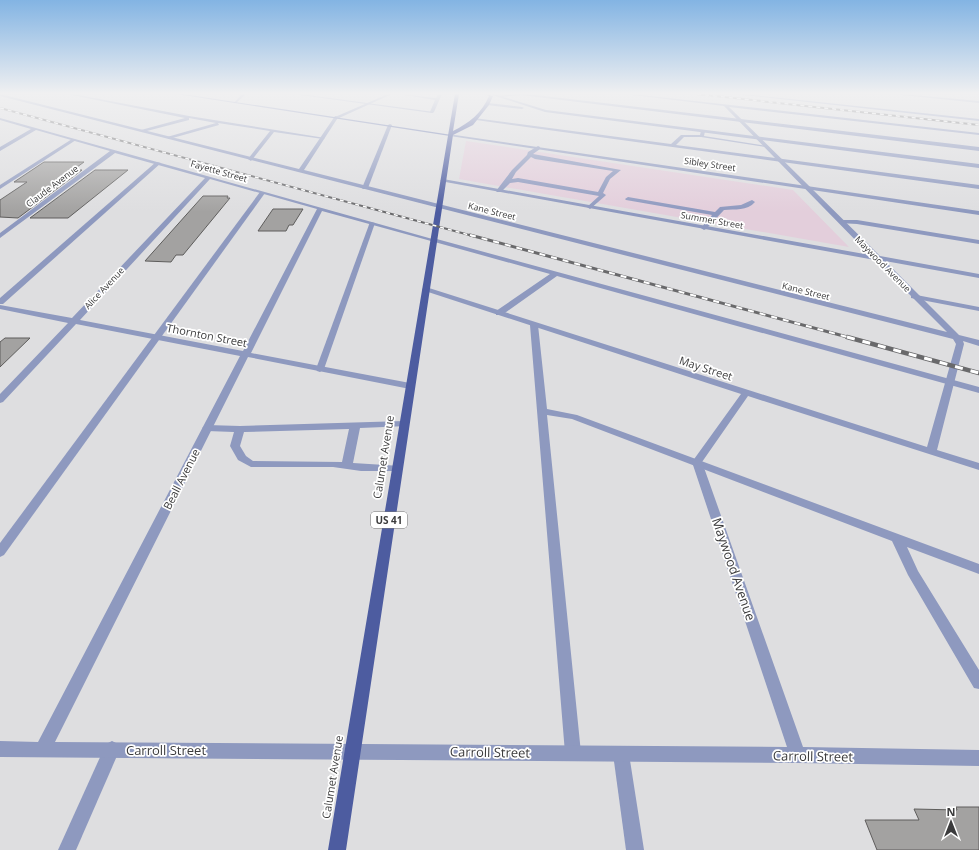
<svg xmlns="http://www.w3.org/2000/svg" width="979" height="850" viewBox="0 0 979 850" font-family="'Open Sans',sans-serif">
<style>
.education{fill:#e3cedb}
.building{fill:#a3a2a1;stroke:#5e5d5c}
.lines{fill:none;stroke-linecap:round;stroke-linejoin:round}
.service{fill:#8e99bf;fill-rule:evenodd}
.minor{fill:#8e99bf;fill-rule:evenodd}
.tertiary{fill:#8e99bf;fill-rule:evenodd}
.secondary{fill:#6776ae;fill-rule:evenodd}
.primary{fill:#4d5ca0;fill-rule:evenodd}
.rail-far2-casing{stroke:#69696b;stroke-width:2}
.rail-far1-casing{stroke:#69696b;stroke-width:3}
.rail-casing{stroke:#69696b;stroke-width:4.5}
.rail-far2{stroke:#fff;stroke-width:1.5;stroke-dasharray:4;stroke-linecap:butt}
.rail-far1{stroke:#fff;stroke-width:2;stroke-dasharray:6;stroke-linecap:butt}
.rail{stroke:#fff;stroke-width:3;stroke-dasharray:8;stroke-linecap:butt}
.labels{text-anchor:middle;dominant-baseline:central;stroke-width:3.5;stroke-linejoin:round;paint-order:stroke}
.far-street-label{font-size:9px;fill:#3b3b3c;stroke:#fff}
.shield{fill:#fff;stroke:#767676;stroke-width:1}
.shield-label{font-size:10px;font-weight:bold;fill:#3b3b3c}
.street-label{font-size:11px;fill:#3b3b3c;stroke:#fff}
.near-street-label{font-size:13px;fill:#3b3b3c;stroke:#fff}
</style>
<rect width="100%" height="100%" fill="#dedee0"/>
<polygon class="education" points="466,141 793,190 849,247 459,179"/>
<g class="building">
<polygon points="44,162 84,162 73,170 82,170 18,218 0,217 0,200 27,182 14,182"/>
<polygon points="95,170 128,170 68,218 30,218"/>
<polygon points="203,196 228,196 227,198 230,198 183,255 176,255 171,262 145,261"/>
<polygon points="273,209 303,209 293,225 289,225 286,231 258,231"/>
<polygon points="5,338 30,338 0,367 0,342"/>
<polygon points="956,807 979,807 979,850 877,850 865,820 919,820 914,809 957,810"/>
</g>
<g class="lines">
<g class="service">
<polygon points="67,94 73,94 189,116 325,138 323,139 274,132 251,161 248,159 270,131 218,123 219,125 169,139 167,137 216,123 189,118 189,120 143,132 141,130 185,118"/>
<polygon points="293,94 300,94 434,112 432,113"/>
<polygon points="514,94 527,94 979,147 979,151 521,95 500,97 498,96"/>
<polygon points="892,94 902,94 979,101 979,103"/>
<polygon points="474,118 671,144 681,135 700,135 701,131 703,130 705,131 704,136 768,146 766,147 701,137 684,137 676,145 979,185 979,189 476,120"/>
<polygon points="390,124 392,125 368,188 363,189 362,188 388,125"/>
<polygon points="72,139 76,140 0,189 0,185"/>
<path d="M538,146L540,147V149L533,154L621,170L610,179L603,193L606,195L605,196L590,209L587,207L599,196L518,182L510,183L501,192H497L496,191L512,170L527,155L528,152ZM531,157L535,159L613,171L606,177L598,192L518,178L512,179L516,172Z"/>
<polygon points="156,162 161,163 3,304 0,304 0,298"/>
<polygon points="260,192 265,193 4,555 0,557 0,543"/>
<path d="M628,197L715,212L720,207L741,205L752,200L755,202C747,211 735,209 724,210L706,229L704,230L701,228L712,215L626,200L625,199Z"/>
<polygon points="841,220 857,220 979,240 979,244 857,224 839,223 839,221"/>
<polygon points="370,222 375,223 324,369 320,372 317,371 316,369"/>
<polygon points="433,238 979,387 979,393 557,276 502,315 496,315 496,311 550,274 431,241 430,240"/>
<polygon points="911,294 979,307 979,311 911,298"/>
<polygon points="531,323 537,323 538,325 547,409 577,415 979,564 979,574 907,547 918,571 979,670 979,689 974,688 908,575 892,541 572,419 547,415 581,753 579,758 573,761 567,758 565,753 530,325"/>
<path d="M404,421L409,424L408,426L360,428L353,463L401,466L402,468L401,470L397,471H361L333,467H251L238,460L230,446L234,432L207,431L202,428L207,425L240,426ZM349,429L342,462L253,461L246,456L240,446L244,432Z"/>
<polygon points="112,741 118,744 120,749 76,850 58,850 106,744"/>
<polygon points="621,746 627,749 629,754 644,850 626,850 613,754 615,749"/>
</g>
<g class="minor">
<path d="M0,94L299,169L335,116H339L304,170L947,332L875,260L440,181L443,179L870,255L724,106L624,94H632L979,133V135L729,107L880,256L979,274V278L885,261L959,335L979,340V346L963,341L964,344L937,450L979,463V470L748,396L702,462L803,747L979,750V766L798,763L0,757V741L38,742L240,356L76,324L3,402L0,403V394L68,323L0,309V305L72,318L205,178L115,153L0,238V233L110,151L36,130L0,151V147L31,129L0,120V118L436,240L431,241L322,211L251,353L410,383L415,386L410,389L248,357L55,742L787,747L692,462L741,394L422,290L423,288H429L927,447L956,344L953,339L0,96ZM210,179L317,209L243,351L80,320Z"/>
<polygon points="242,94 246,94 236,103 234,103"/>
<polygon points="399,94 436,98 438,94 442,94 434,112 432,113 430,112 435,100"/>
<polygon points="734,94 743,94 979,119 979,121"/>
</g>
<g class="tertiary">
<polygon points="388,94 392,94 339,118 335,117"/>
<polygon points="489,94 494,94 546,110 979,164 979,168 545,112"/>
<polygon points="488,103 522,107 524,108 522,109 487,105"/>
<polygon points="448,134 979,211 979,215 450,136"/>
</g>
<polygon class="secondary" points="176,94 183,94 452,135 450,136"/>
<path class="primary" d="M455,94H459L453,131C469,123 482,113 489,96L485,94L493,96L489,105L473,125L453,135L346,850H328Z"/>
<defs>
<g id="rail-far2">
<polyline points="697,94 979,125"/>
<polyline points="0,108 473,236"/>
</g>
<polyline id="rail-far1" points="470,235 851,338"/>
<polyline id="rail" points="847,337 979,373"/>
</defs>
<use href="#rail-far2" class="rail-far2-casing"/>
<use href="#rail-far1" class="rail-far1-casing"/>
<use href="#rail" class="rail-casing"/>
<use href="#rail-far2" class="rail-far2"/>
<use href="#rail-far1" class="rail-far1"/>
<use href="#rail" class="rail"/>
</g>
<linearGradient id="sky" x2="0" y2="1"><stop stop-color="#83b4e3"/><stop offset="0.44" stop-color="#f0f0f1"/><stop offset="1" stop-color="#f0f0f1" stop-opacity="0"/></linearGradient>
<rect width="979" height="212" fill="url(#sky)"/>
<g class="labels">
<g class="far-street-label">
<text transform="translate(710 164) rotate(8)">Sibley Street</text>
<text transform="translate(219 171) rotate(16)">Fayette Street</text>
<text transform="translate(52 186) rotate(-37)">Claude Avenue</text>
<text transform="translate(492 211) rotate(14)">Kane Street</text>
<text transform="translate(712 220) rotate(10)">Summer Street</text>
<text transform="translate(883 264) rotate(45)">Maywood Avenue</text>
<text transform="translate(104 288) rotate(-47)">Alice Avenue</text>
<text transform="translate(806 291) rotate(14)">Kane Street</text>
</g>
<rect class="shield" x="371" y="512" width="36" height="16" rx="3"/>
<g class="shield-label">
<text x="389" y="520">US 41</text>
</g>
<g class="street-label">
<text transform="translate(207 335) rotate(11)">Thornton Street</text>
<text transform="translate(706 368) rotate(18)">May Street</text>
<text transform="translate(383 457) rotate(-81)">Calumet Avenue</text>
<text transform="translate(181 479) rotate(-63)">Beall Avenue</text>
<text transform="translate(332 777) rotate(-81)">Calumet Avenue</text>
</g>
<g class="near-street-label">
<text transform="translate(734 569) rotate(71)">Maywood Avenue</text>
<text x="166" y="750">Carroll Street</text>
<text transform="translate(490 752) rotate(1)">Carroll Street</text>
<text transform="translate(813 756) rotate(1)">Carroll Street</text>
</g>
</g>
<g transform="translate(951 822)" stroke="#ffffff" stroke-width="3" paint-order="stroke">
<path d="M0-3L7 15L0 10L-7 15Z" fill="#3b3b3c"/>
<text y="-6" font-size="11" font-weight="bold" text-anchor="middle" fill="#3b3b3c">N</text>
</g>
</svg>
